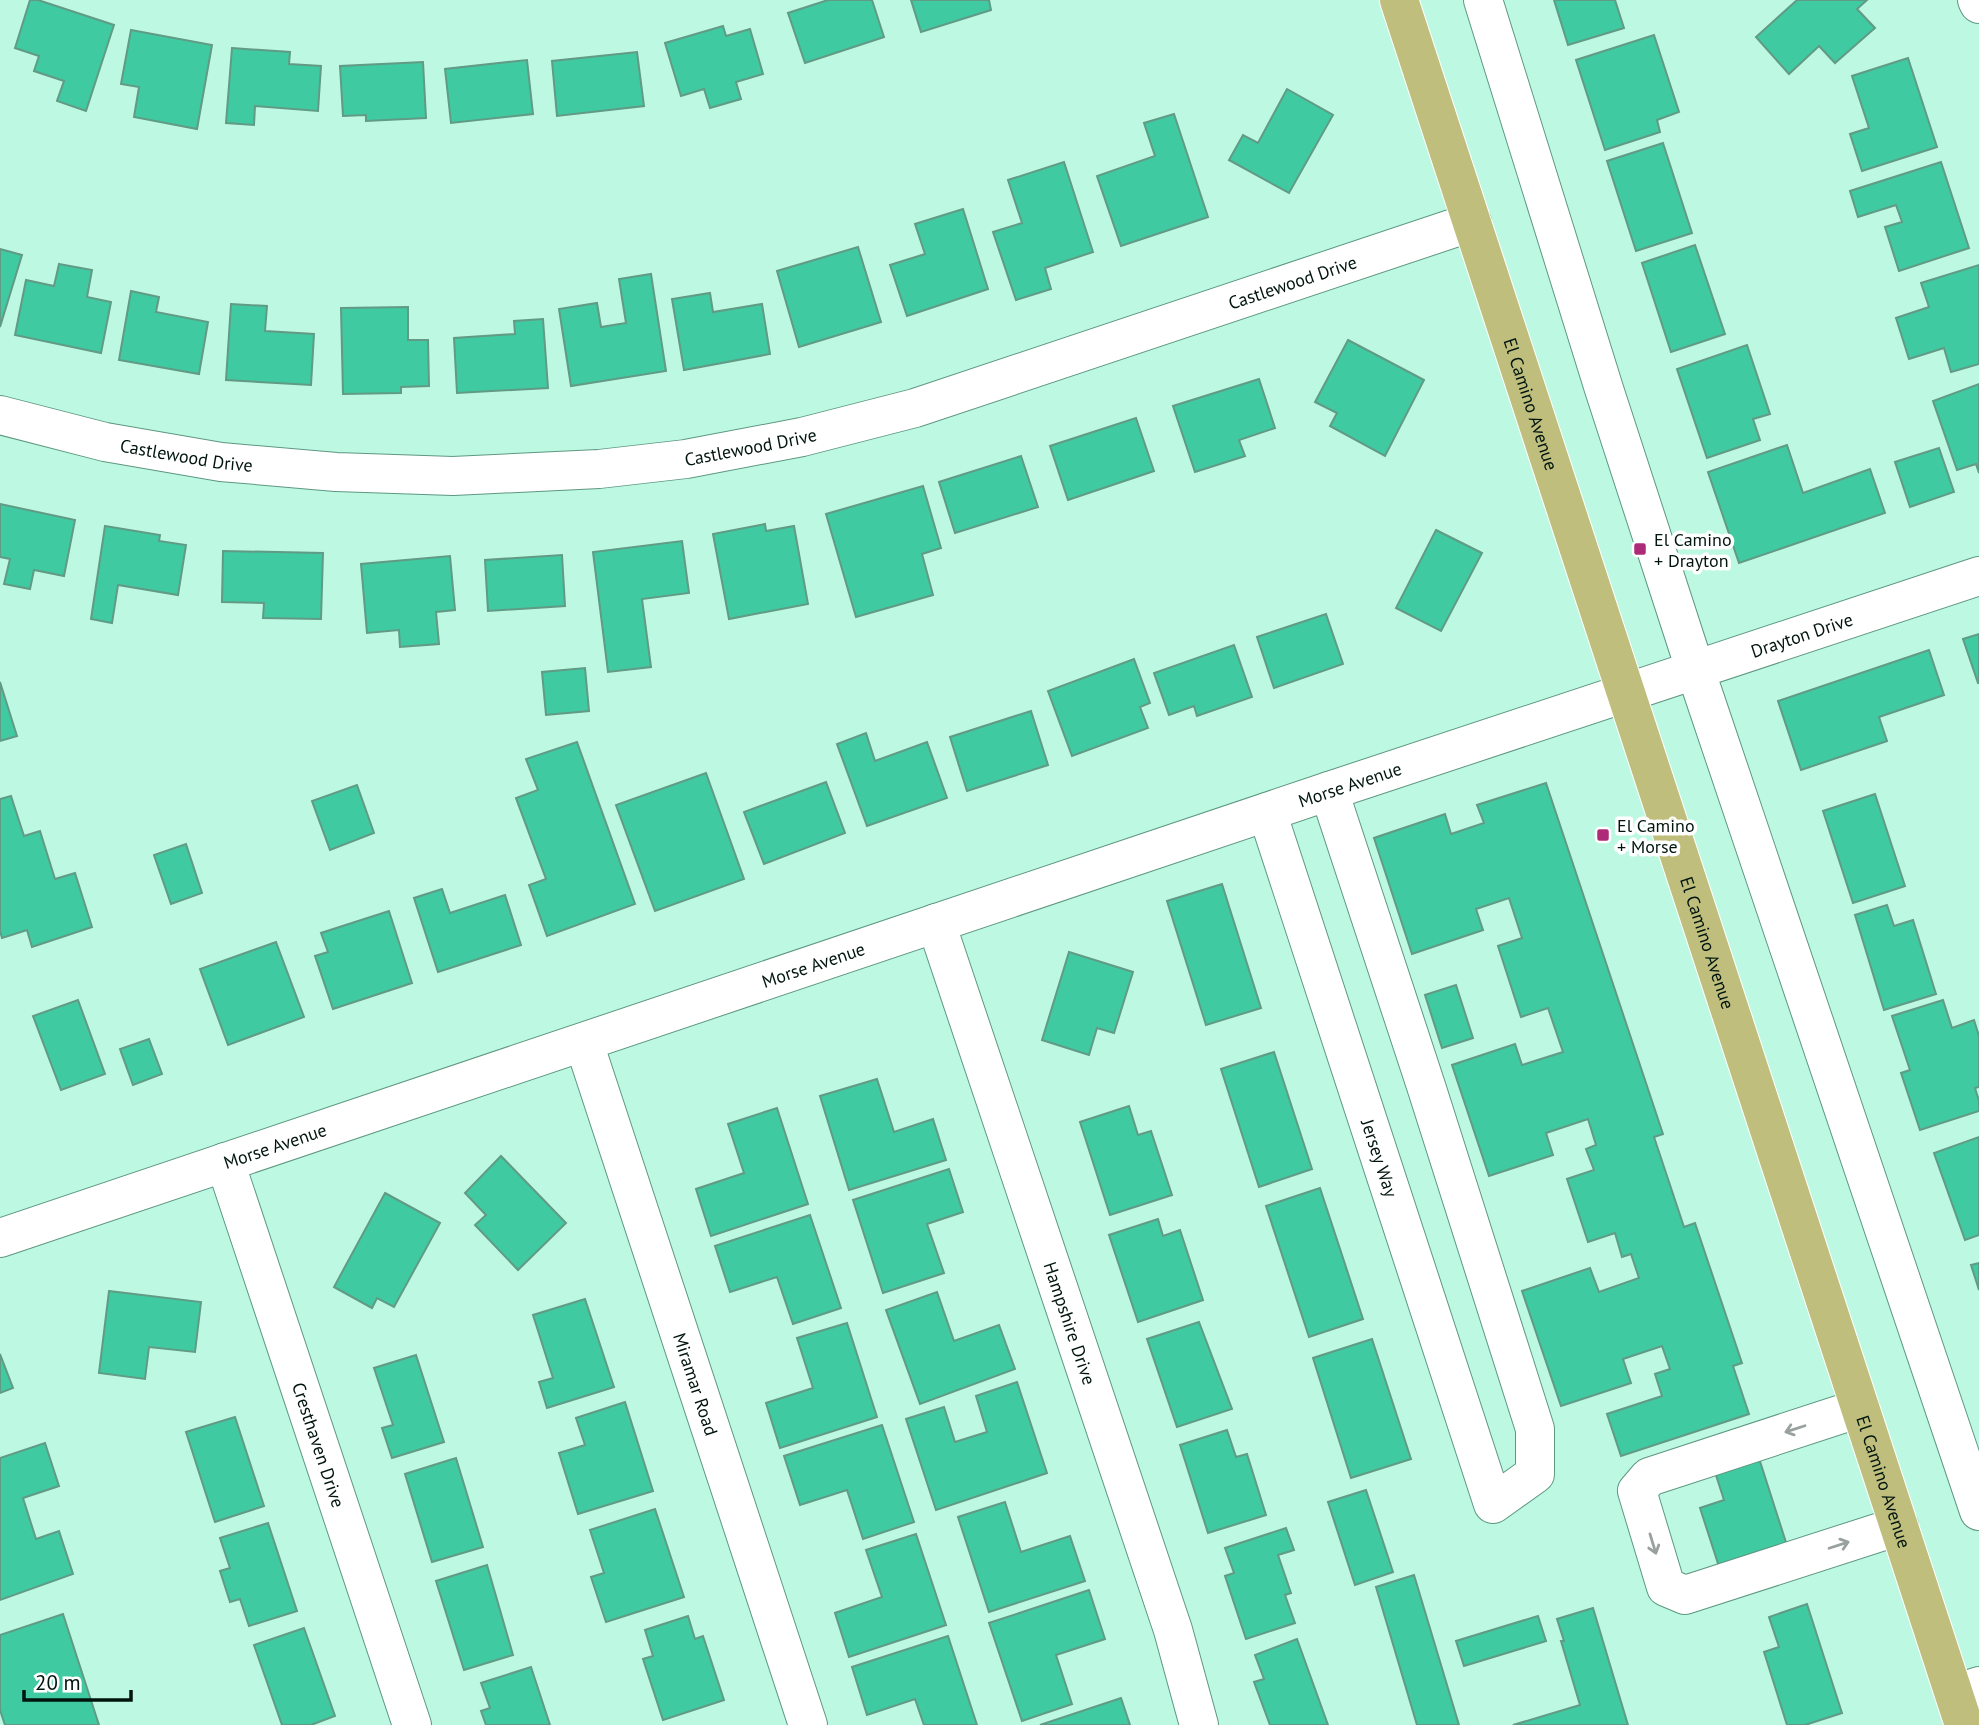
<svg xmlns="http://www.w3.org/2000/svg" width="1979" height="1725" viewBox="0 0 1979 1725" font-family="'PT Sans',sans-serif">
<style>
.building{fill:#40caa1;stroke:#619a85;stroke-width:2}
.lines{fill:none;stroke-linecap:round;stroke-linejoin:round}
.minor-casing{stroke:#5e9782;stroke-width:40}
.major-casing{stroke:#fff;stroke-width:40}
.minor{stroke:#fff;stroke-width:38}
.major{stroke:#bfbe7d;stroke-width:38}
.oneway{stroke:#99a19f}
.poi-dot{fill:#ac2a77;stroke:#fff;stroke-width:2.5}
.labels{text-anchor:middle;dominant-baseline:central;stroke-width:7;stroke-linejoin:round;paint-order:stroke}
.street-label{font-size:18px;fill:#01150e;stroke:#fff}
.poi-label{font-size:18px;fill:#01150e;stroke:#fff;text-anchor:start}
</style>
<rect width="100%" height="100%" fill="#bdf9e2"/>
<g class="building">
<polygon points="30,0 38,0 114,25 86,111 57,101 64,81 34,71 39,56 15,48"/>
<polygon points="828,0 872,0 884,37 805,63 788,13"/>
<polygon points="911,0 989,0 991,10 921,32"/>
<polygon points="1554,0 1615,0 1624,28 1568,45"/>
<polygon points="1797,0 1867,0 1857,9 1875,28 1835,63 1819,46 1789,74 1756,37"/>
<polygon points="723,26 726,36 750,29 763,74 736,82 741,99 710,108 704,89 681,96 665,43"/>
<polygon points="131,30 212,45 197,129 134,117 139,87 121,84"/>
<polygon points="1654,35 1679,112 1657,120 1660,132 1605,150 1576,60"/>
<polygon points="232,48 290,52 289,64 321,66 318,111 255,106 254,125 226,123"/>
<polygon points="637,52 644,106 557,116 552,61"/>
<polygon points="1908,58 1937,147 1862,171 1850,134 1869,128 1852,76"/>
<polygon points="527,60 533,114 451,123 445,69"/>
<polygon points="423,62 426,118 366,121 366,115 343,116 340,66"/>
<polygon points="1287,89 1333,115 1289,193 1229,160 1243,135 1258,143"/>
<polygon points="1174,114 1208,217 1121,246 1097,176 1155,156 1144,123"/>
<polygon points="1663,143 1692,233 1636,251 1607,161"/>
<polygon points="1064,162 1093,252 1045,268 1051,289 1016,300 993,232 1022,223 1008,180"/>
<polygon points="1941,162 1969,248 1899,271 1885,227 1902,222 1896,205 1858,217 1850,191"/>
<polygon points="963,209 988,289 907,316 890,265 925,254 915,224"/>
<polygon points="1695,245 1725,334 1671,352 1642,263"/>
<polygon points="858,247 881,322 799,347 777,271"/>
<polygon points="0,249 22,255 0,327"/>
<polygon points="59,264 92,270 87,297 111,302 101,353 15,335 26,280 54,286"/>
<polygon points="1979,265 1979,364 1951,372 1944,348 1909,359 1896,318 1929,307 1921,283"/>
<polygon points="651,274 666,371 571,386 559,309 597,303 601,327 626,323 619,279"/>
<polygon points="131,291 159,297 156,312 208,322 199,374 119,360"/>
<polygon points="710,293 713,312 762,304 770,354 684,370 672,299"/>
<polygon points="231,304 267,306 265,331 314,334 311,385 226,380"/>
<polygon points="408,307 408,340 428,340 429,386 401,387 401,393 343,394 341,308"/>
<polygon points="543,319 548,388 457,393 454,338 515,334 514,321"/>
<polygon points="1348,340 1424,380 1385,456 1330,426 1337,413 1315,402"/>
<polygon points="1747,345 1770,414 1753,419 1760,440 1707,458 1677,369"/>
<polygon points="1259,379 1275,428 1239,440 1245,456 1195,472 1173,406"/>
<polygon points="1979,384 1979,473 1976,464 1957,470 1933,401"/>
<polygon points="1136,418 1154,471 1068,500 1050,446"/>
<polygon points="1787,445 1803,493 1870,469 1885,513 1739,563 1708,472"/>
<polygon points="1939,448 1954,492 1910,507 1895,462"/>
<polygon points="1021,456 1038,507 955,533 939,482"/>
<polygon points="923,486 941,548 922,554 933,595 856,617 826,514"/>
<polygon points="0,504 75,520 64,576 34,570 30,589 4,584 10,559 0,557"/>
<polygon points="765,524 766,531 794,526 808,604 729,619 713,534"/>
<polygon points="105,526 160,535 159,541 186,545 178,595 118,585 112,623 91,619"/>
<polygon points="1436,530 1482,553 1441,631 1396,608"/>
<polygon points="682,541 689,593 642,599 651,667 608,672 593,552"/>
<polygon points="223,551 323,553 321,619 263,618 264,603 222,602"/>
<polygon points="562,555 565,606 488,611 485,560"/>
<polygon points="450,556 455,610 436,612 439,644 400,647 399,630 367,633 361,564"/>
<polygon points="1326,614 1343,664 1274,688 1257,637"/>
<polygon points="1979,634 1979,683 1978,683 1963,639"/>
<polygon points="1234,645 1252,697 1197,716 1194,706 1169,715 1154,673"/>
<polygon points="1929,650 1944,695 1879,717 1887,741 1801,770 1778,701"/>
<polygon points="1134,659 1150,703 1140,707 1148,728 1072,756 1048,691"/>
<polygon points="585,668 589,711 546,715 542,672"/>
<polygon points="0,682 17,736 0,741"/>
<polygon points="1031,711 1048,765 967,791 950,737"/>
<polygon points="866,733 875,761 927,742 947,798 867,826 837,744"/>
<polygon points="577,742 635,904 547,936 529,885 546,879 516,798 538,790 526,759"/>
<polygon points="706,773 744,879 655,911 616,805"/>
<polygon points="826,782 845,833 764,864 744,812"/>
<polygon points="1546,783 1663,1134 1654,1137 1684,1227 1695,1223 1742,1363 1733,1366 1749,1414 1621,1456 1607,1414 1662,1396 1655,1374 1670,1369 1662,1346 1623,1359 1631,1383 1561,1406 1522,1291 1590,1268 1599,1292 1639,1278 1631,1254 1622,1257 1615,1233 1588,1242 1567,1179 1594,1170 1586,1149 1596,1145 1588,1119 1546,1133 1553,1155 1489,1176 1452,1065 1515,1044 1522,1065 1563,1052 1548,1008 1521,1017 1498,946 1522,938 1509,898 1476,909 1483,930 1412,954 1374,838 1445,814 1451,834 1484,823 1477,805"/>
<polygon points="357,785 374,833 330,850 312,801"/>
<polygon points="1875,794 1905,886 1853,903 1823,811"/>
<polygon points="11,796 24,836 40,831 55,879 75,873 92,927 32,947 27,930 2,938 0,931 0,799"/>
<polygon points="186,844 202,893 171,904 154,855"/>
<polygon points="1222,884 1261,1008 1206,1025 1167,901"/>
<polygon points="442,889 450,913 505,895 521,945 438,972 414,898"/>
<polygon points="1887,905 1894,926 1913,920 1936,994 1884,1010 1855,915"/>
<polygon points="389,911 412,983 333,1009 315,956 328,952 321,933"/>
<polygon points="276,942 304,1017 228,1045 200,969"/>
<polygon points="1069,952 1133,972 1114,1033 1097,1028 1089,1055 1042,1040"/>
<polygon points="1456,985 1473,1038 1442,1048 1425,995"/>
<polygon points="78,1000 105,1074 61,1090 33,1016"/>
<polygon points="1943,1000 1952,1028 1974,1020 1979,1036 1979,1087 1975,1088 1979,1101 1979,1111 1920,1130 1901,1073 1910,1070 1892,1016"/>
<polygon points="149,1039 162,1074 133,1085 120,1049"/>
<polygon points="1274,1052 1312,1169 1259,1187 1221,1069"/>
<polygon points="877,1079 894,1132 933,1119 946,1160 849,1190 820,1096"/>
<polygon points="1129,1106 1138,1135 1151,1131 1172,1195 1110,1215 1080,1122"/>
<polygon points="777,1108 808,1204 711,1236 696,1189 744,1173 728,1124"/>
<polygon points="1979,1137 1979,1235 1965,1240 1934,1153"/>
<polygon points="501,1156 566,1223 518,1270 475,1225 486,1215 465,1193"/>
<polygon points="949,1169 963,1212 927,1224 944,1273 883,1293 853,1200"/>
<polygon points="1320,1188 1363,1319 1309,1337 1266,1206"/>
<polygon points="385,1193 440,1223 394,1307 377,1298 372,1308 334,1287"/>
<polygon points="810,1215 841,1308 793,1324 777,1277 730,1292 715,1246"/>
<polygon points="1158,1219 1163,1236 1180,1230 1203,1300 1138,1322 1109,1235"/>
<polygon points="1979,1263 1979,1290 1971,1265"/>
<polygon points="109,1291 201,1302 195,1352 149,1347 145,1379 99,1373"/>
<polygon points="937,1292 954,1341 999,1325 1015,1369 920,1404 886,1310"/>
<polygon points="585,1299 614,1387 547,1408 539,1382 553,1378 533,1315"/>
<polygon points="1199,1322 1232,1409 1177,1427 1147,1339"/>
<polygon points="847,1323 877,1417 780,1448 766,1403 813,1388 797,1338"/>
<polygon points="1372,1339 1411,1459 1351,1478 1313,1358"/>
<polygon points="0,1354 13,1388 0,1393"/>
<polygon points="416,1355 444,1442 392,1458 382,1428 393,1425 374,1368"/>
<polygon points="1017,1382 1047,1473 936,1510 906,1419 944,1407 955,1442 987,1432 976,1396"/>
<polygon points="625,1402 653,1491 578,1514 559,1453 585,1445 576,1418"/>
<polygon points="235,1417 264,1506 215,1522 186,1432"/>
<polygon points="882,1425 914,1522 863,1539 847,1490 800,1505 784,1456"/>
<polygon points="1227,1430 1236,1457 1247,1454 1266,1515 1208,1533 1180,1445"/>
<polygon points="45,1443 59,1486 23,1498 36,1539 59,1531 73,1574 0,1600 0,1458"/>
<polygon points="1758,1455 1791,1558 1723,1579 1700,1508 1724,1500 1714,1469"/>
<polygon points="456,1458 483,1547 432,1562 405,1474"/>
<polygon points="1366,1490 1393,1572 1355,1585 1328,1502"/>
<polygon points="1005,1502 1021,1552 1070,1536 1085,1581 989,1612 958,1517"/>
<polygon points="655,1509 684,1597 606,1622 591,1577 604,1573 590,1530"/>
<polygon points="268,1523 297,1611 249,1626 240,1599 230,1602 220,1571 230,1568 220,1538"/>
<polygon points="1286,1528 1294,1550 1278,1555 1291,1593 1285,1595 1295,1623 1246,1639 1225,1576 1234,1573 1225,1548"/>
<polygon points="916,1534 946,1625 849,1657 835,1613 882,1597 866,1550"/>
<polygon points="487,1565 513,1655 464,1670 436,1581"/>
<polygon points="1414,1575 1459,1725 1417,1725 1376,1587"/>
<polygon points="1089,1590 1105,1639 1056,1655 1072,1704 1022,1721 989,1623"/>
<polygon points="1807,1604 1842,1713 1805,1725 1787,1725 1764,1652 1779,1647 1769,1617"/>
<polygon points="1593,1608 1628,1725 1513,1725 1580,1705 1561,1641 1564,1641 1557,1619"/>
<polygon points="63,1614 99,1725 5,1725 0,1710 0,1635"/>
<polygon points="688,1616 695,1639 703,1636 724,1700 663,1720 643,1659 653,1656 645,1630"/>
<polygon points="1538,1616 1546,1641 1464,1666 1456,1641"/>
<polygon points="304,1628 335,1716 311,1725 282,1725 254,1645"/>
<polygon points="948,1636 977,1725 924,1725 915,1699 867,1715 852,1667"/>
<polygon points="1297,1639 1328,1725 1270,1725 1254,1682 1264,1679 1255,1655"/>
<polygon points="531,1667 550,1725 486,1725 481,1711 490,1708 481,1683"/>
<polygon points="1121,1698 1130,1725 1040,1725"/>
</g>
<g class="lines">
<defs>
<g id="minor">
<polyline points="1483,0 1604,389 1695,669 1979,1511"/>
<polyline points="1977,0 1979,4"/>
<path id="s1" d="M0,415L105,442L221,462L336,472L453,476L599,469L686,459L802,437L915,408L1472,222"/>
<path id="s2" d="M1267,812L1493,1504L1535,1474V1429L1427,1089L1329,791"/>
<path id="s3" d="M936,923L1173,1630L1199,1725"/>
<path id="s4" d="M584,1043L808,1725"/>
<path id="s5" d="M225,1162L412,1725"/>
<path id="s6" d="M0,1238L1329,791L1979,576"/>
<polyline points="1860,1408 1649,1477 1637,1491 1666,1587 1685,1595 1899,1526"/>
<polyline points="1954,1694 1979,1686"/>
</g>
<g id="major">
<path id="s7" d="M1399,0L1964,1725"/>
</g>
</defs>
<use href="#minor" class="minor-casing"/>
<use href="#major" class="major-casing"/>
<use href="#minor" class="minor"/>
<use href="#major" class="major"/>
</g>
<defs><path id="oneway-shaft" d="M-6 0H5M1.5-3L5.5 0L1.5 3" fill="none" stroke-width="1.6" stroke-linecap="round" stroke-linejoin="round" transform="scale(1.75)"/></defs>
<g class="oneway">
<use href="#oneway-shaft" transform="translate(1795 1429) rotate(162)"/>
<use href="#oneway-shaft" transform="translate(1653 1544) rotate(73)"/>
<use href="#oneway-shaft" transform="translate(1839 1545) rotate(-18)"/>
</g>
<g class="poi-dot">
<rect x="1633" y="542" width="14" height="14" rx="3.5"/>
<rect x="1596" y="828" width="14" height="14" rx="3.5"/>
</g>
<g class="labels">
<g class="street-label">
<text stroke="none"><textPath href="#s1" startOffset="1325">Castlewood Drive</textPath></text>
<text stroke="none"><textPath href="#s7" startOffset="425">El Camino Avenue</textPath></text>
<text stroke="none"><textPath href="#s1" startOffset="758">Castlewood Drive</textPath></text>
<text stroke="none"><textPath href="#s1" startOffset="191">Castlewood Drive</textPath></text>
<text stroke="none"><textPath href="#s6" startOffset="1900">Drayton Drive</textPath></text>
<text stroke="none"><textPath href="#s6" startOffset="1424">Morse Avenue</textPath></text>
<text stroke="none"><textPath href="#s7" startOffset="992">El Camino Avenue</textPath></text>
<text stroke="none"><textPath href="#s6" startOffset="858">Morse Avenue</textPath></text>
<text stroke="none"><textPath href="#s6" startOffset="290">Morse Avenue</textPath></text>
<text stroke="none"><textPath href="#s2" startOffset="364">Jersey Way</textPath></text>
<text stroke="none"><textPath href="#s3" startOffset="422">Hampshire Drive</textPath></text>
<text stroke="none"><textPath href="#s4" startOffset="359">Miramar Road</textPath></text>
<text stroke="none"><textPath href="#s5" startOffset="298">Cresthaven Drive</textPath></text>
<text stroke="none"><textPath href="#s7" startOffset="1559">El Camino Avenue</textPath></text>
</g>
<g class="poi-label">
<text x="1654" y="539">El Camino<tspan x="1654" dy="21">+ Drayton</tspan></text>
<text x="1617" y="825">El Camino<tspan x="1617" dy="21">+ Morse</tspan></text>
</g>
</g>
<path d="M24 1690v10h107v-10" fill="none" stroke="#01150e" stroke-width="3.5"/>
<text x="35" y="1690" font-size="21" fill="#01150e" stroke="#ffffff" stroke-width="5" paint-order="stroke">20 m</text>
</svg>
